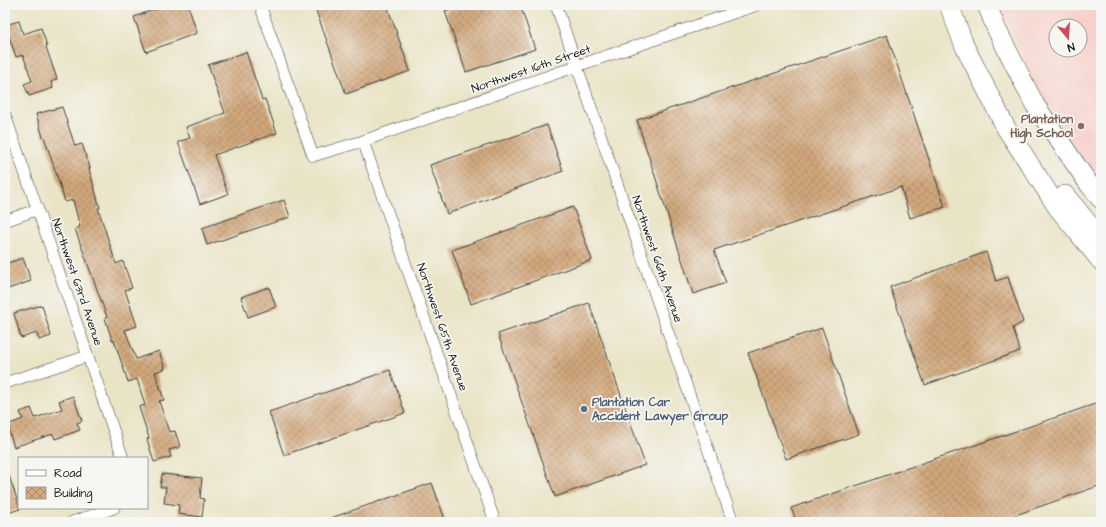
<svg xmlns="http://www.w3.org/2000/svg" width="1106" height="527" viewBox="0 0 1106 527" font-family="'Architects Daughter',sans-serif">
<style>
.built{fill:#f7d0cb;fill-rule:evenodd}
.building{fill:url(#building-cross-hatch)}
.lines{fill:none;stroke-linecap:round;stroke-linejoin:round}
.minor-casing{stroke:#3b3a36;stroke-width:12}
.trunk-casing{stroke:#3b3a36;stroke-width:20}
.minor{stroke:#fff;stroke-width:11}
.trunk{stroke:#fff;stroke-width:19}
.education-dot{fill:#8d6e63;stroke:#f6f6f2;stroke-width:1.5}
.service-dot{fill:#5c6f8a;stroke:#f6f6f2;stroke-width:1.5}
.labels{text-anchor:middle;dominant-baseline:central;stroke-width:3.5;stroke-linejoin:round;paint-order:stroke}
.street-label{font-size:12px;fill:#1c1c1c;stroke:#f6f6f2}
.education-label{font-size:12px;font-weight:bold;fill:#785e54;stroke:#f6f6f2;text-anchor:end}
.service-label{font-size:12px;font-weight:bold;fill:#4e5e75;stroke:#f6f6f2;text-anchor:start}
</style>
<defs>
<pattern id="building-cross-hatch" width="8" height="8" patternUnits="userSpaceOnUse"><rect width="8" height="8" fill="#d2a87d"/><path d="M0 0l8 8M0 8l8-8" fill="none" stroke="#a86"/></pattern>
</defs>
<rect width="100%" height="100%" fill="#f6f6f2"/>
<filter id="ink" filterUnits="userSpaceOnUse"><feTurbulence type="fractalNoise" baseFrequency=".025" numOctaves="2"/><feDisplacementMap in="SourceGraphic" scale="8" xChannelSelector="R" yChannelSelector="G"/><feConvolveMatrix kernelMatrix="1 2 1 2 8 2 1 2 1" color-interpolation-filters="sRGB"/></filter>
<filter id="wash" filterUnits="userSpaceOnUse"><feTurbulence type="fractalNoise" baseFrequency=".012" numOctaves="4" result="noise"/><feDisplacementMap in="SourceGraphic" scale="16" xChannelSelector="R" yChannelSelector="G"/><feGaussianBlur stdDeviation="0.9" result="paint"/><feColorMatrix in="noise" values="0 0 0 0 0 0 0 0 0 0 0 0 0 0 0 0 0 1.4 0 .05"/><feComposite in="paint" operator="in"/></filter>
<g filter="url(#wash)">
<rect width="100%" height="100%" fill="#eae4c7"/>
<path class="built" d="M999,5H1101V180L1086,162L1038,90ZM1056,26H1080V50H1056Z"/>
<g id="blocks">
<g class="building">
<polygon points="166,5 188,5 197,33 146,52 134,17"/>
<polygon points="314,5 387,5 410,71 346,94"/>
<polygon points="464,5 520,5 535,49 466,72 445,11"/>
<polygon points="19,21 23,34 41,28 47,46 46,47 57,79 51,82 53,88 29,96 24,84 32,81 23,55 16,57 5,25"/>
<polygon points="887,35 945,207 910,218 901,187 714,250 726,283 693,294 637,120"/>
<polygon points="246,52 262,100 265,99 277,133 214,155 228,194 200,204 178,142 190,138 186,127 225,113 208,65"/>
<polygon points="62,107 75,146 82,144 90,168 89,169 100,208 98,208 116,264 123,261 132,288 125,290 137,326 125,330 136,359 159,351 165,369 155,372 164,400 159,401 169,432 175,431 180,447 169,450 171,457 154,462 147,439 149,438 139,407 145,405 137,379 128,382 114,340 112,340 105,318 107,317 75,229 80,227 73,200 65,202 59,182 44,137 43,137 36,114"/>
<polygon points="547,125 563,171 447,214 430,165"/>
<polygon points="284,200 290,217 207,245 202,228"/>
<polygon points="573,207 592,260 471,304 452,250"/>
<polygon points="986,252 996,281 1008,277 1023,322 1013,328 1020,351 925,385 890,287"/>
<polygon points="23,258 31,281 5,290 5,264"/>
<polygon points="269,287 276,307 248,317 241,297"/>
<polygon points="589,303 645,465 555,497 498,334"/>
<polygon points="42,305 51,336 39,340 37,333 21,338 14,313"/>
<polygon points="822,328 859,434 786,459 748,353"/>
<polygon points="390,370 405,413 284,455 269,412"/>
<polygon points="73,396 82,421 77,423 80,430 55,439 53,434 14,447 7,425 23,419 20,412 31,408 35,418 62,409 59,401"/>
<polygon points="1101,402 1101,485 996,522 797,522 791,508"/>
<polygon points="5,470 7,470 19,505 19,508 20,509 5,514"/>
<polygon points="162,474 202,478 200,498 204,499 202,517 178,514 179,505 164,503 166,487 160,487"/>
<polygon points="432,483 446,522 326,522 325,520"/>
</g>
</g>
</g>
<g filter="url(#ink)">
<use href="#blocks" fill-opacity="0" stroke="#3b3a36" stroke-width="1"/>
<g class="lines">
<defs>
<g id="minor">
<polyline points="260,5 313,156 363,141 577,66 757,5"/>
<polyline points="556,5 733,522"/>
<polyline points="5,115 123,458"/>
<polyline points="363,141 495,522"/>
<polyline points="5,221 38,209"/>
<polyline points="5,383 88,356"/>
<polyline points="72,522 114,508"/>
</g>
<g id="trunk">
<polyline points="949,5 965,47 1006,128 1058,208 1101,261"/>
<polyline points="987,5 996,28 1035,105 1089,184 1101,199"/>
<polyline points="1065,195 1101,239"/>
</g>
</defs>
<use href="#minor" class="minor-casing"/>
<use href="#trunk" class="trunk-casing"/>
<use href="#minor" class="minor"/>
<use href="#trunk" class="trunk"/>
</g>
</g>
<circle class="education-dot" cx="1081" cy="126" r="4"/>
<circle class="service-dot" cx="584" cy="409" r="4"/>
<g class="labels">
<g class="street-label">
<text transform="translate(531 69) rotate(-19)">Northwest 16th Street</text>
<text transform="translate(657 259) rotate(71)">Northwest 66th Avenue</text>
<text transform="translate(77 282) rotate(71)">Northwest 63rd Avenue</text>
<text transform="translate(442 327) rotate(71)">Northwest 65th Avenue</text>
</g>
<g class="education-label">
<text x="1073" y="119">Plantation<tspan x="1073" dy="14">High School</tspan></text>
</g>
<g class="service-label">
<text x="592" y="402">Plantation Car<tspan x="592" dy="14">Accident Lawyer Group</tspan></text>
</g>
</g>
<rect width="1106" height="527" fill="none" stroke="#f6f6f2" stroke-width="20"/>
<rect x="18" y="457" width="130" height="52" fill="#f6f6f2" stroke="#9f9f9c"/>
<rect x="26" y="470" width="20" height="6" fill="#ffffff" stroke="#9f9f9c"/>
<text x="54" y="477" font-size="12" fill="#1c1c1c">Road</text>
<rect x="26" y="487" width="20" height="12" fill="url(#building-cross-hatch)" stroke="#9f9f9c"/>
<text x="54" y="497" font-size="12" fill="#1c1c1c">Building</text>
<g transform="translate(1068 38) rotate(162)"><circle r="19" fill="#f6f6f2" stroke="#9f9f9c"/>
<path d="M0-3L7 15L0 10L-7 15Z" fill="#d1495b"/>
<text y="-6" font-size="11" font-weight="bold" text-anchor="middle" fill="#1c1c1c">N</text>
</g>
</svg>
